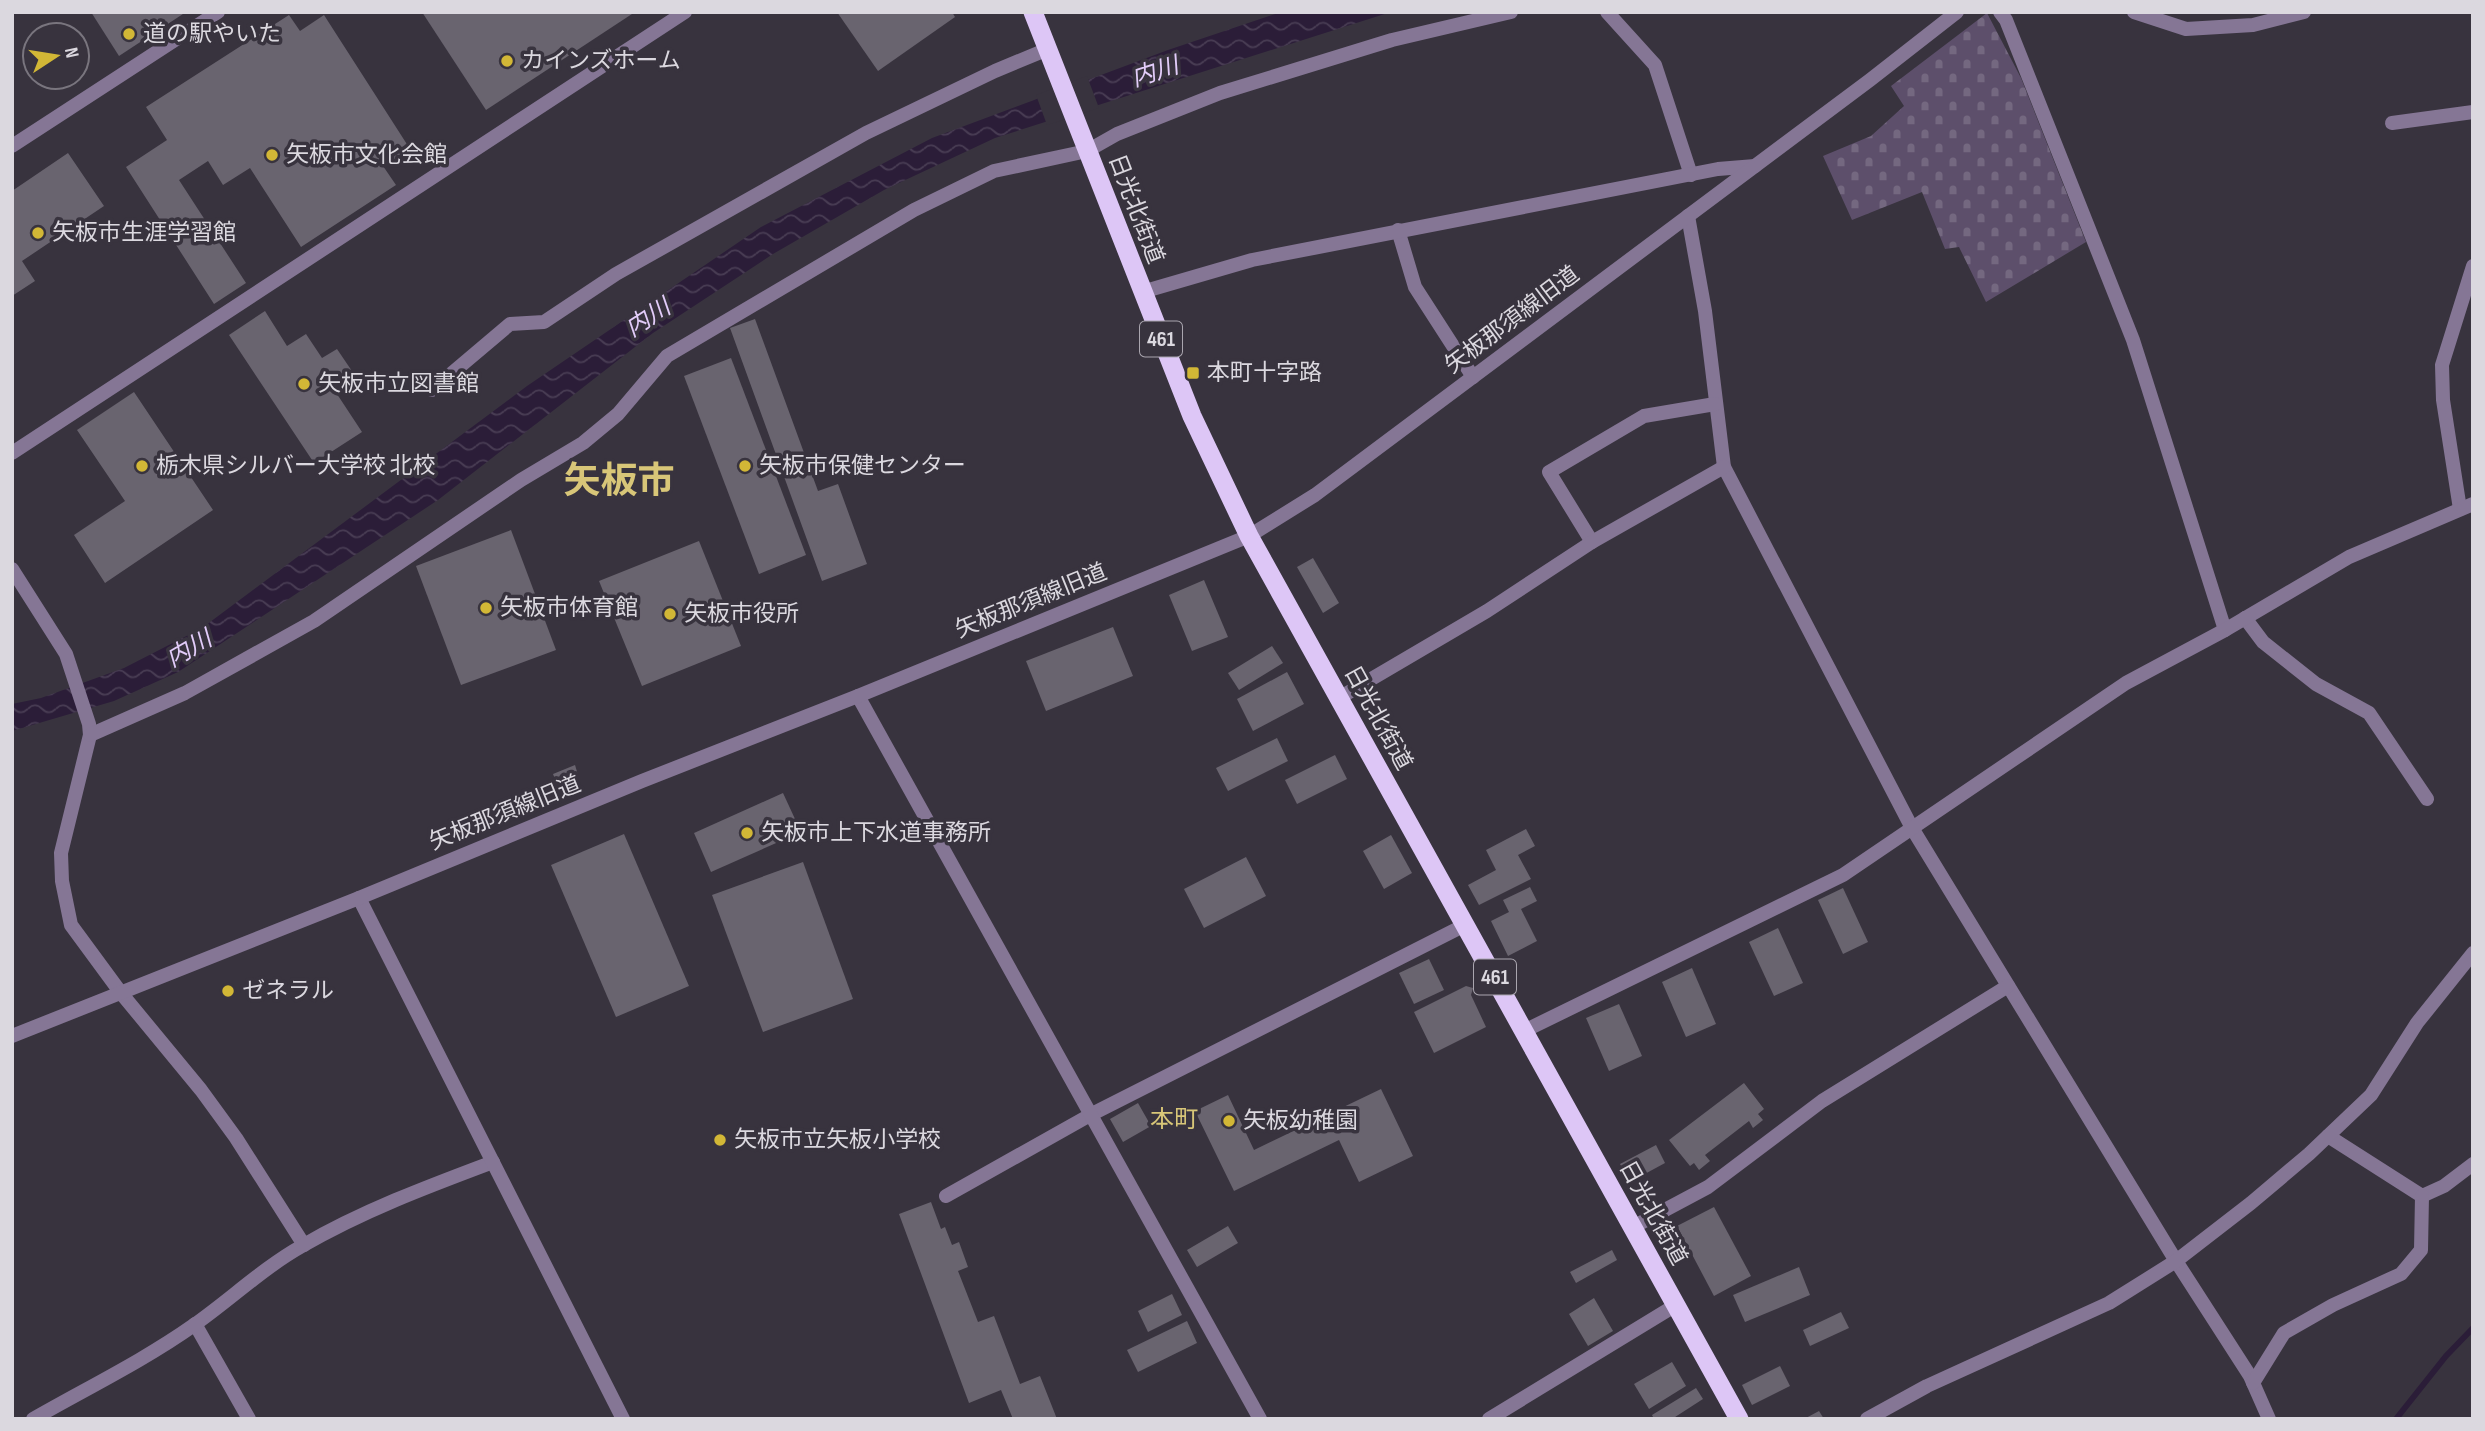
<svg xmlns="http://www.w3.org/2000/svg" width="2485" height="1431" viewBox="0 0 2485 1431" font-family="'Sofia Sans Condensed','Noto Sans JP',sans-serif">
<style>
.cemetery{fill:url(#cemetery-stones)}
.water{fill:url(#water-waves)}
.pier{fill:#38333e}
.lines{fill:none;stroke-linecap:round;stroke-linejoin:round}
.stream{stroke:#2b1d38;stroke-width:6}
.building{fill:#69646f}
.minor{stroke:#857695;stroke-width:14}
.tertiary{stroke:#857695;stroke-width:14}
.trunk{stroke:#ddc6f6;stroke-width:19}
.poi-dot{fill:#d2b736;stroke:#38333e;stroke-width:2.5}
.labels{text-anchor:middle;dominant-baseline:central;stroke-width:7;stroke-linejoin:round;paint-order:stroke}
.shield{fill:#38333e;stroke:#aaa6af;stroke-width:2}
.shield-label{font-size:21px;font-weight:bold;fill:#dbd8df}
.poi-label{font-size:23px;fill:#dbd8df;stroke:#38333e;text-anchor:start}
.street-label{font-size:23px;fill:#dbd8df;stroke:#38333e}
.water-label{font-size:24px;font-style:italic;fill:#e3cdfa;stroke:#38333e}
.neighbourhood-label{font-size:24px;fill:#d8c678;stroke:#38333e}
.town-label{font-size:37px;font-weight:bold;fill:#d8c678;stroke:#38333e}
</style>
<defs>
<pattern id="cemetery-stones" width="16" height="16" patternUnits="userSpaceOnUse" patternTransform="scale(1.75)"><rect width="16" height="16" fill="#5d4f6b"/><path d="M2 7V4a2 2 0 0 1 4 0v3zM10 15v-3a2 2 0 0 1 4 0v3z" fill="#746880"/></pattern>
<pattern id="water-waves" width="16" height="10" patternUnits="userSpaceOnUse" patternTransform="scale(1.75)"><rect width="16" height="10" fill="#2b1d38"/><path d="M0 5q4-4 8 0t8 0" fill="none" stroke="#493d54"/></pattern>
</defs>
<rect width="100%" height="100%" fill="#38333e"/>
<polygon class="cemetery" points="1987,13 2021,78 2086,242 1986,302 1959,247 1945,249 1922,192 1852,220 1823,156 1871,136 1904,106 1891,86"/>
<polygon class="water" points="1281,12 1391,12 995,138 884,190 773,254 653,333 438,500 178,672 114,701 12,731 12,704 41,698 124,668 202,628 527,386 761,227 932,138 1168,50"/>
<polygon class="pier" points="1087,76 1099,108 1047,125 1036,95"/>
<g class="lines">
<polyline class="stream" points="2396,1419 2446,1356 2473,1328"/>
</g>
<g class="building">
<polygon points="91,12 186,12 119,56"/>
<polygon points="422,12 635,12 486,110"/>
<polygon points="837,12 952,12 955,17 878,71"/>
<polygon points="289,15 300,31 324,15 410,149 383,166 396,185 301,247 250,168 223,185 208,161 179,180 246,283 214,304 126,167 167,140 146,107"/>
<polygon points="68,153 104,206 22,261 35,281 12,296 12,191"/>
<polygon points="265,311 287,346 306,334 322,358 337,349 356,377 335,391 362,432 314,463 229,335"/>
<polygon points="755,319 818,491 838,484 867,564 822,581 730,328"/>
<polygon points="731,358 806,555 759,574 684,376"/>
<polygon points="134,392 213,510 105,583 74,535 125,501 77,430"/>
<polygon points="511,530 556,650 461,685 416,566"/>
<polygon points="699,541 741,646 642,686 599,581"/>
<polygon points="1313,558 1339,603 1323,613 1297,567"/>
<polygon points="1204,580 1228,637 1192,651 1169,595"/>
<polygon points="1113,627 1133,676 1046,711 1026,661"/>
<polygon points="1272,646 1283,663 1239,690 1228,673"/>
<polygon points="1287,672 1304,704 1253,731 1237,699"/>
<polygon points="1277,738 1288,761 1228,791 1216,768"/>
<polygon points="1335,755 1347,779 1297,804 1285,780"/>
<polygon points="575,765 578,775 557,784 553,774"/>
<polygon points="783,793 801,832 711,872 694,833"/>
<polygon points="1526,829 1535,846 1518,855 1531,879 1479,905 1468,885 1496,870 1486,850"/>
<polygon points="624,834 689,986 616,1017 551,865"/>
<polygon points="1391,835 1412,873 1384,889 1363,851"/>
<polygon points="1246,857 1266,896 1204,928 1184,889"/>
<polygon points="803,862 853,999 763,1032 712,895"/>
<polygon points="1530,887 1537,901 1521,909 1537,941 1508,956 1491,921 1509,912 1503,900"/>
<polygon points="1843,888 1868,942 1843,954 1818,900"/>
<polygon points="1778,928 1803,983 1774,996 1749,942"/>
<polygon points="1429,959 1444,990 1414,1004 1399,973"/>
<polygon points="1692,968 1716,1024 1686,1037 1662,982"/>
<polygon points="1466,986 1473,988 1471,995 1486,1027 1434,1053 1414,1012"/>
<polygon points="1619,1004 1642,1056 1609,1071 1586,1018"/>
<polygon points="1744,1083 1764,1109 1758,1114 1763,1120 1753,1128 1749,1121 1705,1155 1710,1161 1699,1170 1694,1163 1690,1166 1669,1140"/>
<polygon points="1381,1089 1413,1156 1359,1182 1339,1140 1234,1191 1195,1111 1228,1095 1254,1150"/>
<polygon points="1138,1103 1151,1126 1123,1142 1110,1119"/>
<polygon points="1656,1145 1665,1163 1630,1182 1620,1164"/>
<polygon points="931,1202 941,1229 945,1227 952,1245 959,1242 968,1267 958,1271 978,1322 994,1316 1020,1384 1040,1376 1057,1419 1013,1419 1001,1390 969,1403 899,1214"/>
<polygon points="1714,1207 1751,1276 1714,1296 1677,1226"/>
<polygon points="1228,1226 1238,1243 1197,1267 1187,1250"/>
<polygon points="1612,1250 1617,1260 1576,1283 1570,1272"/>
<polygon points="1799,1267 1810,1295 1745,1322 1733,1295"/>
<polygon points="1172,1294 1182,1315 1148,1332 1138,1311"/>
<polygon points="1594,1298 1613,1331 1588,1346 1569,1314"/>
<polygon points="1841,1312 1849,1328 1810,1346 1803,1330"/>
<polygon points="1187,1321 1197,1343 1138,1372 1127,1350"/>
<polygon points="1672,1362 1686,1386 1649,1409 1634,1384"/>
<polygon points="1780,1366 1790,1386 1752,1405 1742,1385"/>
<polygon points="1696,1388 1703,1399 1672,1419 1654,1419 1652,1415"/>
<polygon points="1819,1411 1824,1419 1804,1419"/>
</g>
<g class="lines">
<g class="minor">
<polyline points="1607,12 1655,65 1691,175"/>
<polyline points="2000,12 2006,20 2133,340 2225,630"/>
<polyline points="2134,12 2186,29 2253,25 2304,12"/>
<polyline points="2392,123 2473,112"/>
<polyline points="12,146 218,12"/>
<polyline points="1688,216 1705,311 1724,467 1912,828 2176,1261 2250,1376 2269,1419"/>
<polyline points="1398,230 1415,287 1473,377"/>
<polyline points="1142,292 1252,260 1718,169 1755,166"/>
<polyline points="432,390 510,324 544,322 616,274 866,133 995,71 1048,49"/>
<polyline points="12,453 685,12"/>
<polyline points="2460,509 2443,400 2442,365 2473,266"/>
<polyline points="1592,542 1549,472 1644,416 1715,404"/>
<polyline points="12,569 66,654 89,724 90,735 61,853 62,881 71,925 121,993 201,1090 236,1138 304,1245"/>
<polyline points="2245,618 2263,642 2316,684 2369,713 2427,799"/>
<polyline points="1339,698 1487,611 1592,542 1724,467"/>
<polyline points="90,735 185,693 314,621 521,480 583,443 618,414 667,356 914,210 994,171 1087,151 1117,134 1220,93 1392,40 1511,12"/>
<polyline points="1524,1031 1843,875 2126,683 2225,630 2349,557 2473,504"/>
<polyline points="2328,1136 2422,1196 2444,1186 2473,1164"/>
<polyline points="946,1196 1092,1114 1465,925"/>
<polyline points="1633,1227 1708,1187 1822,1101 2008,986"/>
<polyline points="195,1324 249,1419"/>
<polyline points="2253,1383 2284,1333 2333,1305 2401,1274 2421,1250 2422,1196"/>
<path d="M33,1419C87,1388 143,1361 194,1325C231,1299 263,1268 302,1246C362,1211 429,1186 493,1162"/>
<polyline points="1489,1419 1676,1305"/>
<polyline points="1867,1419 1927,1386 2109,1303 2176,1261 2251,1203 2309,1154 2371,1095 2417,1023 2473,953"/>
</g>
<g class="tertiary">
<polyline points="858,696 1260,1419"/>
<polyline points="359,898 623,1419"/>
<polyline points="12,1036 359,898 642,781 858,696 1249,536 1315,495 1870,80 1957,12"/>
</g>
<polyline class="trunk" points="1033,12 1192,416 1249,536 1739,1419"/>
</g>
<g class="poi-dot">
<circle cx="129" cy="34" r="7"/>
<circle cx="507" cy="61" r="7"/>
<circle cx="272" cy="155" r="7"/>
<circle cx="38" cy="233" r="7"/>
<rect x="1186" y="366" width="14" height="14" rx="3.5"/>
<circle cx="304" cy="384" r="7"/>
<circle cx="142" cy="466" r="7"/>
<circle cx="745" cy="466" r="7"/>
<circle cx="486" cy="608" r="7"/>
<circle cx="670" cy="614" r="7"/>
<circle cx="747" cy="833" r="7"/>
<circle cx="228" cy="991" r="7"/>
<circle cx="1229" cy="1121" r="7"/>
<circle cx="720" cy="1140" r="7"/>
</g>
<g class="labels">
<g class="shield">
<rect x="1140" y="321.5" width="42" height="35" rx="5"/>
<rect x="1474" y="959.5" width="42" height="35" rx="5"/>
</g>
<g class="shield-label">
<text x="1161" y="339">461</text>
<text x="1495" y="977">461</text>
</g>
<g class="poi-label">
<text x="143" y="34">道の駅やいた</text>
<text x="521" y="61">カインズホーム</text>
<text x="286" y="155">矢板市文化会館</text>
<text x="52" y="233">矢板市生涯学習館</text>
<text x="1207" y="373">本町十字路</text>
<text x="318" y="384">矢板市立図書館</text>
<text x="156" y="466">栃木県シルバー大学校 北校</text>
<text x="759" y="466">矢板市保健センター</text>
<text x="500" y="608">矢板市体育館</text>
<text x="684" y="614">矢板市役所</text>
<text x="761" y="833">矢板市上下水道事務所</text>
<text x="242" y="991">ゼネラル</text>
<text x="1243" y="1121">矢板幼稚園</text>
<text x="734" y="1140">矢板市立矢板小学校</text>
</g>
<g class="street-label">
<text transform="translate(1136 209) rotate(69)">日光北街道</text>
<text transform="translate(1512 320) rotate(-37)">矢板那須線旧道</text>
<text transform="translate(1031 601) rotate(-22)">矢板那須線旧道</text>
<text transform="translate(1378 718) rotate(61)">日光北街道</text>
<text transform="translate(505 813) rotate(-22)">矢板那須線旧道</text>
<text transform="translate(1653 1213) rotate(61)">日光北街道</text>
</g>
<g class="water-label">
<text transform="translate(1155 72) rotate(-18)">内川</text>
<text transform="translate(648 318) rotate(-33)">内川</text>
<text transform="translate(189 649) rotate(-30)">内川</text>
</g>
<g class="neighbourhood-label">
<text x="1174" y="1119">本町</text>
</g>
<g class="town-label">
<text x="619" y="482">矢板市</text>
</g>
</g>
<rect width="2485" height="1431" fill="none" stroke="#dbd8df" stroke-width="28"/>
<g transform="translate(56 56) rotate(78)"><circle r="33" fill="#38333e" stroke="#79757e" stroke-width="2"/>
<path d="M0-5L12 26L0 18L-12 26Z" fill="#d2b736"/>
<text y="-10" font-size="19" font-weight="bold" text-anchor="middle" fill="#dbd8df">N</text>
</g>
</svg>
